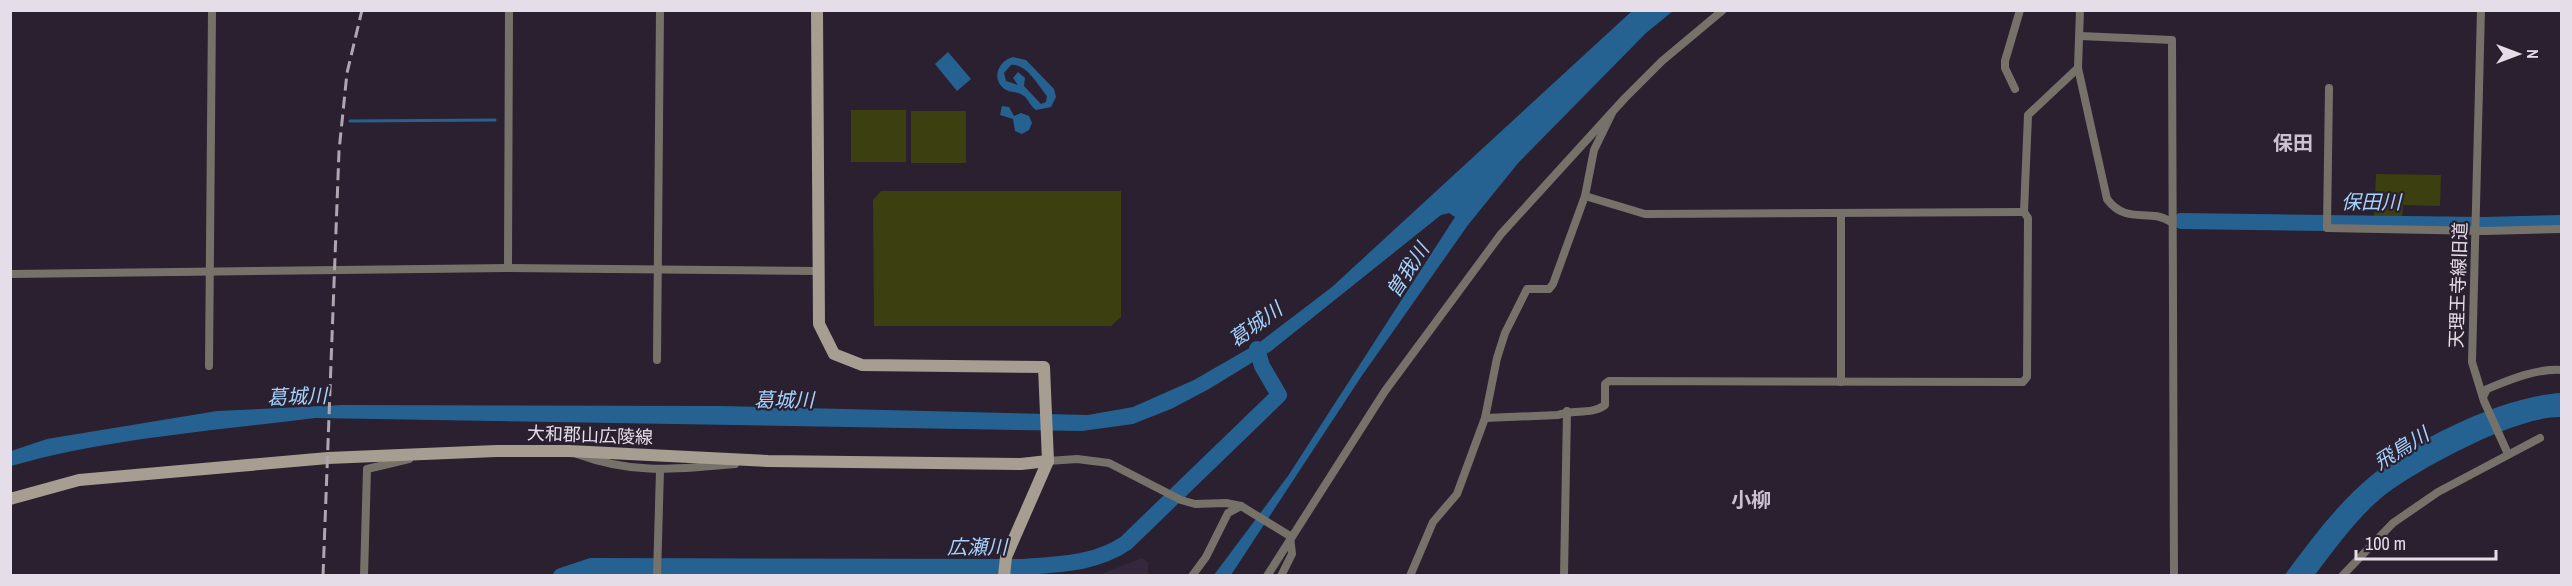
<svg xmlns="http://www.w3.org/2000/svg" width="2572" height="586" viewBox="0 0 2572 586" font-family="'Archivo Narrow','Noto Sans JP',sans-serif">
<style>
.built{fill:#35283c}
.green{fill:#3c3f0f}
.water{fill:#256292;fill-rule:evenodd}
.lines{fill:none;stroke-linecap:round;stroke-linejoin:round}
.stream{stroke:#256292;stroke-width:3}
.river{stroke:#256292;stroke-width:16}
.street{stroke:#76726a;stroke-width:8}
.secondary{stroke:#a59e91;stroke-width:12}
.rail{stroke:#aea6b1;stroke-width:3;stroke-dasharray:12 6;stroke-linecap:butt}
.labels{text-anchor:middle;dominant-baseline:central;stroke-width:4.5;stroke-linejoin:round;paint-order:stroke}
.street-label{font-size:18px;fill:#e5dee8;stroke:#2a202f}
.neighbourhood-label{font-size:20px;font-weight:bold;fill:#ccc0d3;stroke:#2a202f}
.water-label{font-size:20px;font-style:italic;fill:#a4d3fe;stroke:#2a202f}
</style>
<rect width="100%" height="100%" fill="#2a202f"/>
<polygon class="built" points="1142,558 1148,562 1148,575 1099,575"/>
<g class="green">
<rect x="851" y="110" width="55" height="52"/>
<rect x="911" y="111" width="55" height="52"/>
<polygon points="2376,174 2441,175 2440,206 2403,205 2402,222 2374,221"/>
<polygon points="881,191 1121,191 1121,317 1111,326 874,326 873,200"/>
</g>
<g class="water">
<path d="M1632,11H1673L1646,33L1519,162L1468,225L1361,377L1231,575H1214L1288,476L1455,217L1449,213L1441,215L1271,351L1209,389L1171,409L1133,424L1082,431L315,418C213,431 110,438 11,466V451L47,439L217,411L343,405L720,406L1088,415L1133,407L1194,380L1260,342L1332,287Z"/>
<polygon points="948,52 971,79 957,91 935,64"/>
<path d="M1013,57L1026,60L1054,89L1056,97L1051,107L1036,110C1030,106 1029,100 1024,96C1018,91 1012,93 1006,90C990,80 998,61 1013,57ZM1011,65C1026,63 1038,85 1047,96L1046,102L1041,104L1024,86L1025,78L1018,72L1013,78L1018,85L1006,81L1004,73Z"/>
<polygon points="1002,106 1009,107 1014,116 1021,113 1029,116 1032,123 1029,130 1022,134 1015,131 1013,119 1000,115"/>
<path d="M2561,393V417C2516,416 2424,466 2387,493C2359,515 2336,547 2315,575L2284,576C2310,541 2337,504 2371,476C2415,439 2504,396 2561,393Z"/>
</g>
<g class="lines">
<polyline class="stream" points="350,121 495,120"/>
<g class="river">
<polyline points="2181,221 2484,225 2562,223"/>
<path d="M561,576L591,566L1024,567C1060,564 1095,564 1126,543L1279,395L1262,366L1257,349"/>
</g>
<g class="street">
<path d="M2080,10L2078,68L2107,199C2127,226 2149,207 2171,222"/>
<polyline points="2481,10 2472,362 2484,401 2508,454"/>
<polyline points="2080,36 2172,40 2174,576"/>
<polyline points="2329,88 2327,228 2485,231 2562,229"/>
<polyline points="2015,89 2005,68 2005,61 2020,10"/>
<polyline points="1585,196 1645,214 2024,212"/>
<polyline points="1841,214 1841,382"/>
<polyline points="508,268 509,10"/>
<polyline points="10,274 508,268 818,271"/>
<polyline points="657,360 660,10"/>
<polyline points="209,366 212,10"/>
<path d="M2483,397L2487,389C2509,380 2537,368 2562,370"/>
<path d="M1485,418L1558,415C1573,409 1592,415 1605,405V384L1609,381L2023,382L2027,377L2028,218L2024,212L2028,115L2078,68"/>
<path d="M577,454C634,475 676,469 735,464"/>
<polyline points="1048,461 1077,459 1109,463 1181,500 1195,504 1226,503 1241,506 1290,536 1292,554 1281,576"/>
<polyline points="364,576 367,469 409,459"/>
<polyline points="657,576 660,470"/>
<polyline points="1192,576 1206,557 1228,513 1241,506"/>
<polyline points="1267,576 1385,391 1501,234 1625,98 1662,61 1723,10"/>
<polyline points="1410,576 1433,522 1457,494 1485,418 1497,358 1505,333 1527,289 1549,289 1553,284 1585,196 1594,150 1612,113"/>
<polyline points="1564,576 1567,411"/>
<polyline points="2342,576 2393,523 2438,492 2540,438"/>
</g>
<g class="secondary">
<polyline points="817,10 819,324 834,354 862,365 1044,367 1048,461"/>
<polyline points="10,499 79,480 328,458 496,451 569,451 768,461 1021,464 1048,461"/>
<polyline points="1004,576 1006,557 1048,461"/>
</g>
<polyline class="rail" points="323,576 339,151 347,73 362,10"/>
</g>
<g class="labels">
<g class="street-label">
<text transform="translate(2458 285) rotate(-88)">天理王寺線旧道</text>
<text transform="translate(590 435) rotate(2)">大和郡山広陵線</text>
</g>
<g class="neighbourhood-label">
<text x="2293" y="142">保田</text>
<text x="1751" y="499">小柳</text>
</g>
<g class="water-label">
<text x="2371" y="201">保田川</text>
<text transform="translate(1407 270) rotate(-57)">曽我川</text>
<text transform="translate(1255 324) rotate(-36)">葛城川</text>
<text transform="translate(297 396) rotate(-2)">葛城川</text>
<text x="784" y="399">葛城川</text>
<text transform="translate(2401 448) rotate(-32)">飛鳥川</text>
<text x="977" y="546">広瀬川</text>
</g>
</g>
<rect width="2572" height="586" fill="none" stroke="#e5dee8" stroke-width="24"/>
<g transform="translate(2518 54) rotate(90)" stroke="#2a202f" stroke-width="4.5" paint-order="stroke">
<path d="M0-4.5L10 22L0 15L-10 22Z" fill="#e5dee8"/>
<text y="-9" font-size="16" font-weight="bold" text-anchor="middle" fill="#e5dee8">N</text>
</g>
<path d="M2356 550v9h140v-9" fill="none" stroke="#e5dee8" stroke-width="3"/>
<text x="2365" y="550" font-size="18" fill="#e5dee8" stroke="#2a202f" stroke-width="4.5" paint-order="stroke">100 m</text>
</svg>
